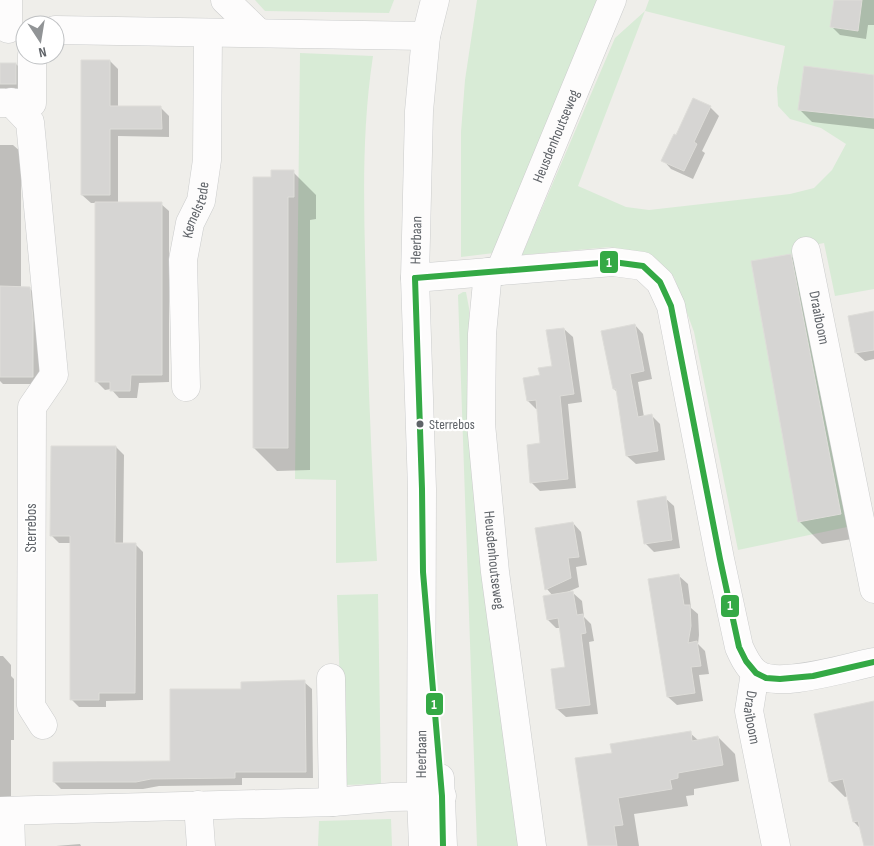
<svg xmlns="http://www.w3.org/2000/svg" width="874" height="846" viewBox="0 0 874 846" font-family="'Sofia Sans Condensed',sans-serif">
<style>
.green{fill:#d8ebd6;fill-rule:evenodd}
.shadow{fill:#0003}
.building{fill:#d6d5d3;stroke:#deddd9}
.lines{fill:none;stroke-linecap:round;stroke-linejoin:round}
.minor-casing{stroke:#cbcccc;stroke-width:29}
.minor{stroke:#fdfcfc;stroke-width:28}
.bus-1-casing{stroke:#fff;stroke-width:10}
.bus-1{stroke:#34a945;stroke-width:6}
.bus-dot{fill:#5f6368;stroke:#fff;stroke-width:2}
.labels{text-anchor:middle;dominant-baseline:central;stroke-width:4.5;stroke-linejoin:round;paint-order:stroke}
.bus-label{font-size:14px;fill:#5f6368;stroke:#fff;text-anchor:start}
.street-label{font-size:15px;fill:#5f6368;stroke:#fff}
.line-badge{stroke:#fff;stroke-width:2}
.badge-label{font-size:14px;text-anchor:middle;font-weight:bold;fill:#fff}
</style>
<rect width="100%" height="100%" fill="#efeeea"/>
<g class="green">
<polygon points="255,0 394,0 389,13 265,11"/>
<polygon points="477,0 600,0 494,253 461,257 461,132 465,80"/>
<path d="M649,0H874V289L835,296L824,243L793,249L847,527L738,550L694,332L674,277L658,261L641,252L610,247L522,255L615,38L645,11ZM645,11L785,46L777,88L778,106L790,119L821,128L846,144L832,170L814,188L790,194L649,210L626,207L578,186Z"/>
<path d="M300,53L373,56C361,134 364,213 366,292C368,382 372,471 377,561L336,563V480L295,479Z"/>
<polygon points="463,292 466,292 469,308 469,342 527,846 477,846 458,295"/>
<polygon points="378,594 381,784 343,785 337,595"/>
<polygon points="391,819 392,846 318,846 319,821"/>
</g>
<g class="shadow">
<polygon points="835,0 874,0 874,25 868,25 866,39 840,35 832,27"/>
<polygon points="110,61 118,69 118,107 161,108 169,116 169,137 118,136 118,203 161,204 169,211 169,382 139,383 137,398 119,398 111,389 105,390 97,382 97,203 91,203 82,195"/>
<polygon points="0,64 16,64 20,68 20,88 0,88"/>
<polygon points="874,76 874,129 812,122 799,109"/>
<polygon points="710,107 719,116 702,151 705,153 693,179 671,169 663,160 677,137"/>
<polygon points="0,145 13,145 21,152 21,288 29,288 37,295 40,327 40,384 3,384 0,381"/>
<polygon points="293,172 316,195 316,219 310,220 310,470 277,471 254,448 272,178"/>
<polygon points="790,255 813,278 864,537 822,544 799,521"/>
<polygon points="874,312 874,359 865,361 856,353"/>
<polygon points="635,325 643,334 652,379 638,382 644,417 652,416 660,424 665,460 636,464 627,456 618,393 614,389"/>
<polygon points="564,329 573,337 582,402 568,404 576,488 540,491 531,482 542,444 538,409 536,409 528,401 541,376 553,367"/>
<polygon points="116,447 124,455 123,544 135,544 143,552 143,700 106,701 106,707 79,707 71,699 71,543 59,543 51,535"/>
<polygon points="665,498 674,506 680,548 654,552 645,543"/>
<polygon points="573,523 581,532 587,565 576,567 579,587 565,593 573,593 582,601 584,617 591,624 594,641 589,642 598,714 566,717 557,709 566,668 560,628 556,628 548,620 553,596 547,589"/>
<polygon points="679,576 688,584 691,608 698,614 699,635 698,644 705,651 709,674 699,675 703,701 677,705 668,697"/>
<polygon points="0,656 3,656 11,665 11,676 14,679 14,740 11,740 11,798 0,798"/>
<polygon points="304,682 312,689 313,778 242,778 242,785 159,786 143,789 61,789 54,782 171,762 242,690"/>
<polygon points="874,702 874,846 865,846 861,829 854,822 848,796 845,797 830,782"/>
<polygon points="690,733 699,741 718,737 735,754 739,781 694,789 694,795 686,796 688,806 634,814 639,846 589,846 613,754"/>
<polygon points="80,844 81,846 56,846"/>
</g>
<g class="building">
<polygon points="834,0 862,0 858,31 830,27"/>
<polygon points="81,60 110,60 110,106 161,106 162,129 110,129 110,195 81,195"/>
<rect x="0" y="63" width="16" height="21"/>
<polygon points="804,66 874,75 874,118 798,110"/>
<polygon points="693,98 711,106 694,142 697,144 684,171 661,161 674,134 676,135"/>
<polygon points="271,170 294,170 294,197 288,197 288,448 253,448 253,177 271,177"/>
<polygon points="95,202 162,202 162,375 131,375 130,391 110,391 110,382 95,382"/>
<polygon points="791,254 841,514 798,522 751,261"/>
<polygon points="0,286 30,287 33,319 33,377 0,377"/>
<polygon points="874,311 874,350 855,353 848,316"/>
<polygon points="635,324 644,371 630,374 638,417 652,414 658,451 626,456 616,389 613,389 601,331"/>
<polygon points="564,328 574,394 560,396 568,479 530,483 527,445 540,443 536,400 527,401 523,378 540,375 538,368 552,366 546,330"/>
<polygon points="51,446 116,446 115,543 136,543 135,693 99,693 99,700 70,700 70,536 50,536"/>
<polygon points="666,496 672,540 644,544 637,501"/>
<polygon points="573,522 579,557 568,558 571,578 545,590 535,528"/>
<polygon points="679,574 684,605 690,605 691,626 688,643 697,641 701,666 691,667 695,693 667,697 648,579"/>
<polygon points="573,591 577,615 583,614 586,633 581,634 590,705 556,709 551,669 565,667 558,618 547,620 543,596"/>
<polygon points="305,680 306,772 235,772 235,778 151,779 136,782 53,782 53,762 170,761 170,689 241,689 241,682"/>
<polygon points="874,701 874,846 864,846 858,821 853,822 843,779 829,782 814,714"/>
<polygon points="691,731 692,741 718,736 723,765 678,773 678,778 670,780 672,789 618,798 623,825 614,826 617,846 588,846 575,758 612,753 610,744"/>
</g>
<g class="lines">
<defs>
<g id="minor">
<polyline points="8,0 8,29"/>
<polyline points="225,0 258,32"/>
<polyline points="55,30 426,36"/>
<polyline points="11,102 30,122 54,375 32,407 31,706 43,725"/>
<polyline points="1,103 32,103 32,55"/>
<path id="s1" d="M806,251L874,589"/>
<path id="s2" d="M500,271L612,0"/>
<path id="s3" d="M488,272L482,334L481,424L495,572L532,846"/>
<path d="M415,278L613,262L643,266L660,282L671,306L720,559L739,647C743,656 748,667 756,673C777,690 847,667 874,662"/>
<path id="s4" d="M186,387L183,260L190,223L201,201L207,160L208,33"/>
<path id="s5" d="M755,673L749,711L776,846"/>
<polyline points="331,678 333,802"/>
<polyline points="440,778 443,846"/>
<polyline points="198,805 201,846"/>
<polyline points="0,811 333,802 392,797 442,796"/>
<polyline points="10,811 11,846"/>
<path id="s6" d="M423,846L421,797L422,489L415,278L419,111L426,36L435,0"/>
</g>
</defs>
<use href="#minor" class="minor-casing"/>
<use href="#minor" class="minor"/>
<defs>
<g id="bus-1">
<polyline points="415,278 613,262 643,266 660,282 671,306 720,559 739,647 746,661 756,673 766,678 780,679 813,676 874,662"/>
<polyline points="415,278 422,489 423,572 442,796 443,846"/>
</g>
</defs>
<use href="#bus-1" class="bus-1-casing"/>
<use href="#bus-1" class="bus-1"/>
</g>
<circle class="bus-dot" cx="420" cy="424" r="4.5"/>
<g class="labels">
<g class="bus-label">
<text x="429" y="424">Sterrebos</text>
</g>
<g class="street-label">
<text stroke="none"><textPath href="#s2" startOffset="146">Heusdenhoutseweg</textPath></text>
<text stroke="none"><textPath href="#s4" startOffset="179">Kemelstede</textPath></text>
<text stroke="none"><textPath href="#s6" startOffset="606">Heerbaan</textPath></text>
<text stroke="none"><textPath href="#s1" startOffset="68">Draaiboom</textPath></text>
<text transform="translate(31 528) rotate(-90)">Sterrebos</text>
<text stroke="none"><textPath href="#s3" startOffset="289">Heusdenhoutseweg</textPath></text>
<text stroke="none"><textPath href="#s5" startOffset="45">Draaiboom</textPath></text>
<text stroke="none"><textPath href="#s6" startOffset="92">Heerbaan</textPath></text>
</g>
</g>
<g class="line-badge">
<rect x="599" y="250" width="20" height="24" rx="5" fill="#34a945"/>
<rect x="720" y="594" width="20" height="24" rx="5" fill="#34a945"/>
<rect x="425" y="692" width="19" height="24" rx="5" fill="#34a945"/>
</g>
<g class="badge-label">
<text x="609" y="267">1</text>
<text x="730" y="610">1</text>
<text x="434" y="709">1</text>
</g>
<g transform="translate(40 40) rotate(168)"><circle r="24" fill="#ffffff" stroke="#bfc1c3"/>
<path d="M0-4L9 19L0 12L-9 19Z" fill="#919496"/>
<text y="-8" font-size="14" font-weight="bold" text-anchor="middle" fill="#5f6368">N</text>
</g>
</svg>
